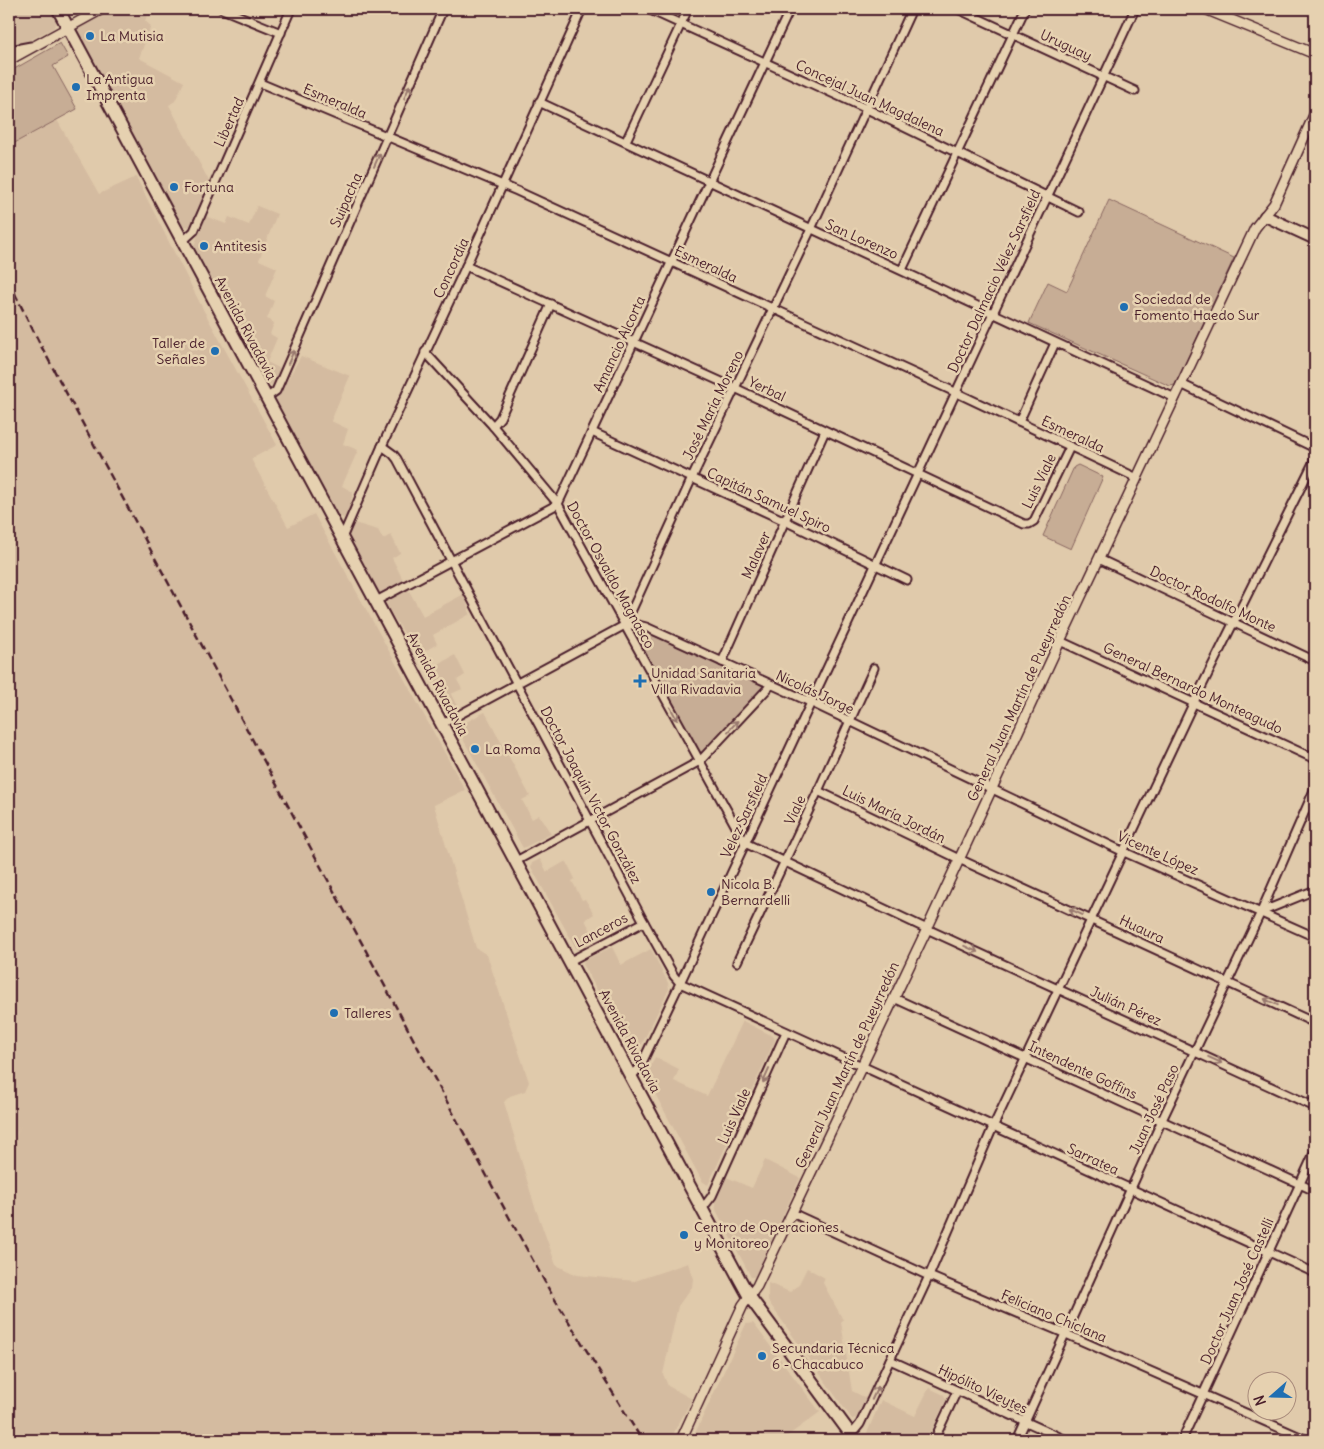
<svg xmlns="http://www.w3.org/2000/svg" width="1324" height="1449" viewBox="0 0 1324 1449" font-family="Delius,sans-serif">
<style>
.built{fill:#d4bba0}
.green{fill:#c7ad95;stroke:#886660}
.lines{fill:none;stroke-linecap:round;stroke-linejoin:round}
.minor-casing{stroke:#4a1f2b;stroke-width:11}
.tertiary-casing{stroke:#4a1f2b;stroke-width:12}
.secondary-casing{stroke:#4a1f2b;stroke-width:14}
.primary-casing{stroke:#4a1f2b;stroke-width:15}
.minor{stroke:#e6d1b0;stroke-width:7}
.tertiary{stroke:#e6d1b0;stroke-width:9}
.secondary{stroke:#e6d1b0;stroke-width:10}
.primary{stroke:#e6d1b0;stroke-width:11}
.rail{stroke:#4a1f2b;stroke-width:2.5;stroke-dasharray:8 4;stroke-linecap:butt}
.oneway{stroke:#98786e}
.poi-dot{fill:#1f6fb2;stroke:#e6d1b0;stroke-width:2}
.labels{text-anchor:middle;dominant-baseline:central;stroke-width:5;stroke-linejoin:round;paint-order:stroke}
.poi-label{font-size:14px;fill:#4a1f2b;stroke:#e6d1b0;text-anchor:start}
.street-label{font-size:14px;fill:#4a1f2b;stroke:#e6d1b0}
</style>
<rect width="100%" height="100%" fill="#e0caab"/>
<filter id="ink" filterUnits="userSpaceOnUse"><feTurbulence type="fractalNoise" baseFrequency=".02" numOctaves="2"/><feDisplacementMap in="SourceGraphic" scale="10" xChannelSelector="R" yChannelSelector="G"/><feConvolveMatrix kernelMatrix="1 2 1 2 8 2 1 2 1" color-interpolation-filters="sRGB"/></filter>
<g filter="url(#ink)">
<g class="built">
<polygon points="9,9 51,9 56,18 56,24 53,28 9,51"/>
<polygon points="108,9 150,9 145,21 151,26 139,58 184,82 175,101 169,105 210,183 191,225 188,227 181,225 77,30 80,24"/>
<polygon points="57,120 99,194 136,177 204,311 277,445 251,459 288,527 314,514 465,790 434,805 476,948 487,955 529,1082 525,1091 510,1096 504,1102 534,1204 556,1265 577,1275 635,1281 688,1263 693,1279 692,1287 678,1306 663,1374 668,1386 692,1399 670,1440 9,1440 9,1150 20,1127 9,1147 9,146"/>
<polygon points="257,206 277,214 259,260 277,268 265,296 274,301 267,319 274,323 270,334 277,338 267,362 281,369 275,382 271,385 266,382 194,246 205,216 226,224 229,217 249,225"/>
<polygon points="301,356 350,376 331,421 348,429 343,444 358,450 342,486 353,492 348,515 343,518 337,515 276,400"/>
<polygon points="354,523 378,530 383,539 391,535 400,553 392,558 404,582 383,593 378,592 349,538 349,534"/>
<polygon points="408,589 423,616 464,594 470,614 433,635 437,644 418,655 386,605 387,600"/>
<polygon points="455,655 465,675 457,680 462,689 451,694 457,706 449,710 447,708 426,671"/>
<polygon points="485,712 530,796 522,800 532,819 539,815 551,834 523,848 458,730 459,726"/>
<polygon points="540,859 547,872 566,861 575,879 572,881 582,900 585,899 594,914 585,920 597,942 581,951 577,950 531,867 532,863"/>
<polygon points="612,947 621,965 651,949 668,983 669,989 637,1054 632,1055 583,964 585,960"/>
<polygon points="743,1021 773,1036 775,1040 708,1185 702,1181 646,1077 655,1057 679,1069 674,1081 707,1096"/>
<polygon points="765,1160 800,1178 755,1277 751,1277 716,1210 715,1202 726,1177 752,1188"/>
<polygon points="807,1268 825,1278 823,1283 843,1320 841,1322 852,1391 866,1398 856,1418 852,1419 768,1301 768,1283 790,1292 798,1286"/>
<polygon points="753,1323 820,1412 782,1440 692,1440 746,1324"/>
<polygon points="929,1388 944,1395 946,1400 927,1440 870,1440 867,1433 881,1400 915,1416"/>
</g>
<g class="green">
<polygon points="60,43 68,57 53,66 77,109 9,146 9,72"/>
<polygon points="1109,200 1234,258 1175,385 1170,386 1029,323 1048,282 1067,291"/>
<polygon points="1078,465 1103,477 1071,549 1043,536 1074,467"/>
<polygon points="625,625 722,662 771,685 700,761"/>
</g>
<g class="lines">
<defs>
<g id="minor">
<polyline points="222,9 281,33"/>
<polyline points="648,9 867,109 1079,212"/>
<polyline points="958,9 1135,91"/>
<polyline points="9,52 15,49 31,46"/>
<polyline points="260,83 517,191 955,392 1137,478"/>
<polyline points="539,102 1175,398"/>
<polyline points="626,141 688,9"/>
<polyline points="183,241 194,231 291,9"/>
<polyline points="466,266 735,388 1024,524 1029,524 1034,521 1070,447"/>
<polyline points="902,270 1025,9"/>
<polyline points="425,352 493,426 558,504 745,843 927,929 1315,1107"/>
<polyline points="1181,384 1315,448"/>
<polyline points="266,398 276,391 443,9"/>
<polyline points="1019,422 1055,343"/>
<polyline points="493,426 500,418 551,304"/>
<polyline points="592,432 785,521 907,580"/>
<polyline points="382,446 393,454 397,459 644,922 674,976 680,983 1315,1273"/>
<polyline points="342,538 382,446 466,266 582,9"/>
<polyline points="1099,559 1315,661"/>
<polyline points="376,601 558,504 790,9"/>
<polyline points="625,625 638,625 646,627 810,702 1124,852 1315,937"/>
<polyline points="1060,641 1315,759"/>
<polyline points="722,662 825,431"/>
<polyline points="442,724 625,625 692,478 811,229 912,9"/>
<polyline points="818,791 959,859 1315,1023"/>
<polyline points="516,861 700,761 771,685"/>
<polyline points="1261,912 1315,890"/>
<polyline points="570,961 644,922"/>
<polyline points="737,962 818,791 874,668"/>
<polyline points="894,998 1315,1191"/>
<polyline points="632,1076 640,1067 680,983 1135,9"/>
<polyline points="702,1209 712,1196 786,1032"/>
<polyline points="792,1213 929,1276 1066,1334 1307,1440"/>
<polyline points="890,1360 1066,1440"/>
<polyline points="851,1435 860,1424 929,1276 993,1127 1194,702 1315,459"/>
<polyline points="934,1440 957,1391"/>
<polyline points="1017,1440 1162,1120 1261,912 1315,788"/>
<polyline points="1182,1440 1315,1151"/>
</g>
<g id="tertiary">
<polyline points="1205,9 1315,54"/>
<polyline points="9,60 102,9"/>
<polyline points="681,1440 743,1305 757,1286 927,929 1060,641 1255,228 1274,204 1315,113"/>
</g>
<polyline id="secondary" points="1265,216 1315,239"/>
<polyline id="primary" points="58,9 739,1278 749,1296 855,1440"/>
</defs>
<use href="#minor" class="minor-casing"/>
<use href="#tertiary" class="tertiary-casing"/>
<use href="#secondary" class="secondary-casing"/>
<use href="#primary" class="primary-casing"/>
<use href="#minor" class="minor"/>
<use href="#tertiary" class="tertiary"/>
<use href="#secondary" class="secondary"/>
<use href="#primary" class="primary"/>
<polyline class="rail" points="9,282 40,344 510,1219 551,1293 642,1440"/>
</g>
<defs><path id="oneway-shaft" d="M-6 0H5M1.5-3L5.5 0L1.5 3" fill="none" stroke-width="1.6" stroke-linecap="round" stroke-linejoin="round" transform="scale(1.25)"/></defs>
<g class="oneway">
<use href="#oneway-shaft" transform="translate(407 92) rotate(-66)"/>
<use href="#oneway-shaft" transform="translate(377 160) rotate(-66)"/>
<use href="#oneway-shaft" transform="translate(291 357) rotate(-66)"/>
<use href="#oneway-shaft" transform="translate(674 714) rotate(61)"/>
<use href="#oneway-shaft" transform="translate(733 726) rotate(-48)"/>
<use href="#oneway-shaft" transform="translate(1076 912) rotate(-156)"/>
<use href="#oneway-shaft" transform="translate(971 949) rotate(25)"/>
<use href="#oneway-shaft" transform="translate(1271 1002) rotate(-155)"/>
<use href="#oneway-shaft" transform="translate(1215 1060) rotate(25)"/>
<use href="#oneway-shaft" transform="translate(766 1076) rotate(114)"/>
<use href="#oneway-shaft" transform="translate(875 1393) rotate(-65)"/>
</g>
</g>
<g class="poi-dot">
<circle cx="90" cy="36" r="5"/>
<circle cx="76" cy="87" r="5"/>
<circle cx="174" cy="187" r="5"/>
<circle cx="204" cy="246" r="5"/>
<circle cx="1124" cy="307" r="5"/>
<circle cx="215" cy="351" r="5"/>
<path d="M637.5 673.5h5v5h5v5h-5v5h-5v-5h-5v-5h5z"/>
<circle cx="475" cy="749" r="5"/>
<circle cx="711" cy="892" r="5"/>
<circle cx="334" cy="1013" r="5"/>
<circle cx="684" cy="1235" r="5"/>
<circle cx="762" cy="1356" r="5"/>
</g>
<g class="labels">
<g class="poi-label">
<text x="100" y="36">La Mutisia</text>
<text x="86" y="79">La Antigua<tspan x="86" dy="16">Imprenta</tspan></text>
<text x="184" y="187">Fortuna</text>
<text x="214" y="246">Antitesis</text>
<text x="1134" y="299">Sociedad de<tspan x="1134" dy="16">Fomento Haedo Sur</tspan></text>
<text x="205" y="343" text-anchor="end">Taller de<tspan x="205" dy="16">Señales</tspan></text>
<text x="651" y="673">Unidad Sanitaria<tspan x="651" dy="16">Villa Rivadavia</tspan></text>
<text x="485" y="749">La Roma</text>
<text x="721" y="884">Nicola B.<tspan x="721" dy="16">Bernardelli</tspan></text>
<text x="344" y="1013">Talleres</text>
<text x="694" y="1227">Centro de Operaciones<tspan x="694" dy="16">y Monitoreo</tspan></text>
<text x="772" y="1348">Secundaria Técnica<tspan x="772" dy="16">6 - Chacabuco</tspan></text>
</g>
<g class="street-label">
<text transform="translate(1066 45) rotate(25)">Uruguay</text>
<text transform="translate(870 98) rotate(25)">Concejal Juan Magdalena</text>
<text transform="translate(335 101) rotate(23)">Esmeralda</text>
<text transform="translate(229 122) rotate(-66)">Libertad</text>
<text transform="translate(346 200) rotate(-66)">Suipacha</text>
<text transform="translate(862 239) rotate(24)">San Lorenzo</text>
<text transform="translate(706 264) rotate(25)">Esmeralda</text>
<text transform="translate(451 268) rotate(-65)">Concordia</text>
<text transform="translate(994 281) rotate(-65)">Doctor Dalmacio Vélez Sarsfield</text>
<text transform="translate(246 328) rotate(62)">Avenida Rivadavia</text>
<text transform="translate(619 344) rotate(-65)">Amancio Alcorta</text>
<text transform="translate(767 389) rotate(25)">Yerbal</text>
<text transform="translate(713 405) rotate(-64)">José María Moreno</text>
<text transform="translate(1073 434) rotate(25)">Esmeralda</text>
<text transform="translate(1039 481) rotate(-64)">Luis Viale</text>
<text transform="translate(769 500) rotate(25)">Capitán Samuel Spiro</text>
<text transform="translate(756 555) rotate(-66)">Malaver</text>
<text transform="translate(611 575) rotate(61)">Doctor Osvaldo Magnasco</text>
<text transform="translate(1213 599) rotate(25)">Doctor Rodolfo Monte</text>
<text transform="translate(438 684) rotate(62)">Avenida Rivadavia</text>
<text transform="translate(1193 688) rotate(25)">General Bernardo Monteagudo</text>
<text transform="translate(815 692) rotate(25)">Nicolás Jorge</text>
<text transform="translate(1019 698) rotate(-65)">General Juan Martín de Pueyrredón</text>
<text transform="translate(591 795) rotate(62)">Doctor Joaquín Victor González</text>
<text transform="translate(795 810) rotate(-65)">Viale</text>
<text transform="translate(894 814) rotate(26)">Luis María Jordán</text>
<text transform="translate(744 816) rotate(-65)">Velez Sarsfield</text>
<text transform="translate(1158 853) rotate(24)">Vicente López</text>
<text transform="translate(1142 929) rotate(25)">Huaura</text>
<text transform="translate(601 930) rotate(-28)">Lanceros</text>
<text transform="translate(1126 1006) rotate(24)">Julián Pérez</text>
<text transform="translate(630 1041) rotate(62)">Avenida Rivadavia</text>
<text transform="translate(847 1065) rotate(-65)">General Juan Martín de Pueyrredón</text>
<text transform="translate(1083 1070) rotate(25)">Intendente Goffins</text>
<text transform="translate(1154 1109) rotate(-65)">Juan José Paso</text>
<text transform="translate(734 1116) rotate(-66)">Luis Viale</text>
<text transform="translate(1093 1159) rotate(25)">Sarratea</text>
<text transform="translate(1237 1291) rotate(-66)">Doctor Juan José Castelli</text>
<text transform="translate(1054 1316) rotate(23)">Feliciano Chiclana</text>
<text transform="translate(983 1389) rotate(25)">Hipólito Vieytes</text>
</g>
</g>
<rect width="1324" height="1449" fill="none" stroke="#e6d1b0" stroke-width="30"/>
<rect x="15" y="15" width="1294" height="1419" fill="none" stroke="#4a1f2b" stroke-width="2" filter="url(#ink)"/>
<g transform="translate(1272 1396) rotate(250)"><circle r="24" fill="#e6d1b0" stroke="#a88a7b"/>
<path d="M0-4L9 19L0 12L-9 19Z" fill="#1f6fb2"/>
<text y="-8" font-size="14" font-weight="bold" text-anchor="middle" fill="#4a1f2b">N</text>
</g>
</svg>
